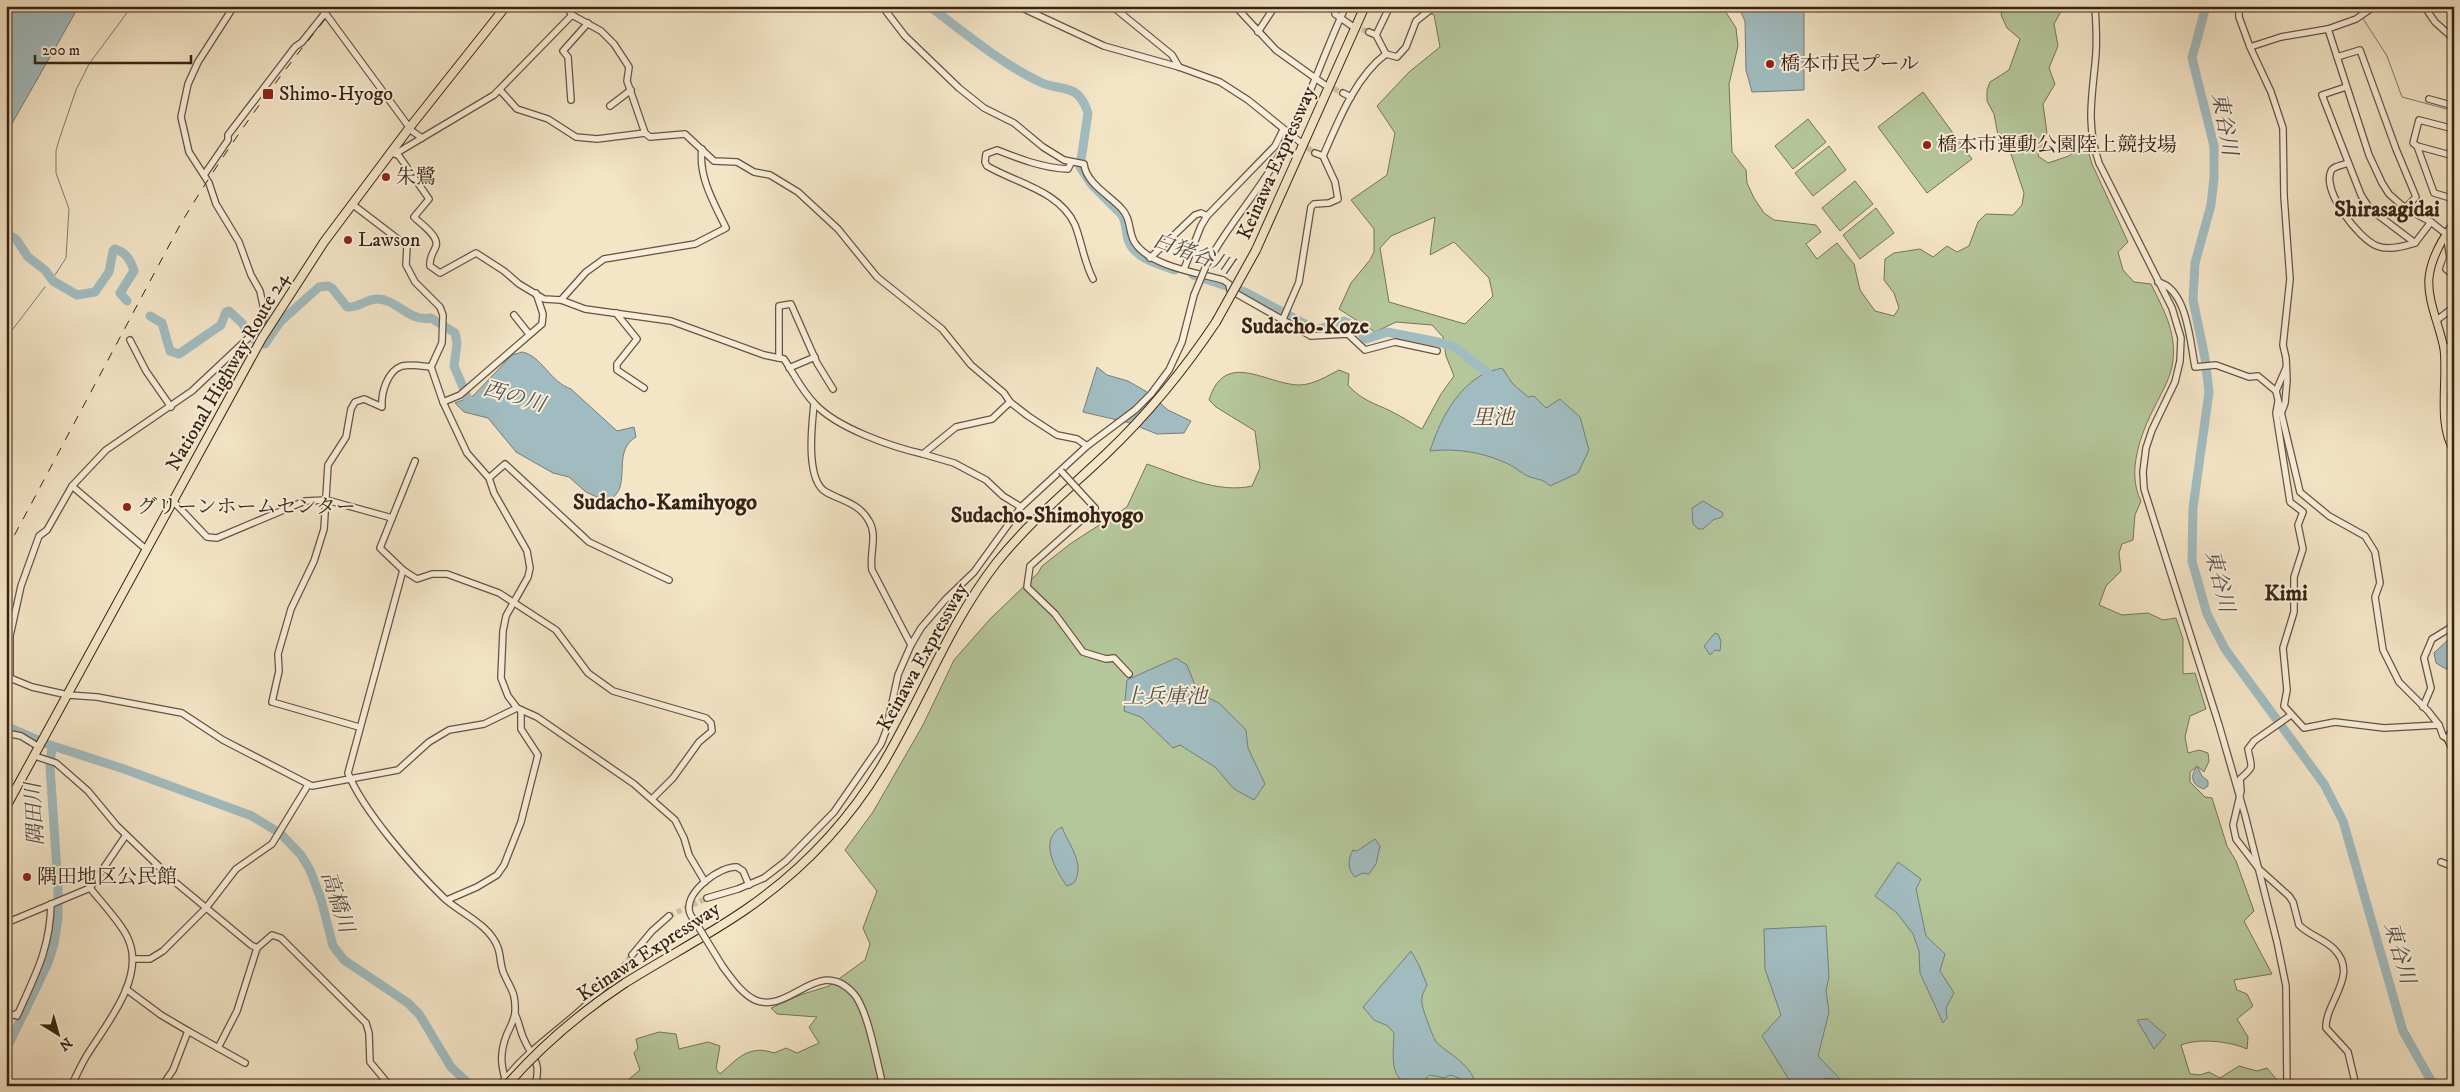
<svg xmlns="http://www.w3.org/2000/svg" width="2460" height="1092" viewBox="0 0 2460 1092" font-family="'IM FELL DW Pica','Noto Serif JP',serif">
<style>
.green{fill:#b5c69b;stroke:#767456;fill-rule:evenodd}
.water{fill:#a1bcc0;stroke:#777e7a}
.lines{fill:none;stroke-linecap:round;stroke-linejoin:round}
.stream{stroke:#777e7a;stroke-width:1}
.river{stroke:#a1bcc0;stroke-width:9}
.minor-tunnel{stroke:#cebea3;stroke-width:5.5;stroke-dasharray:5.5 3;stroke-linecap:butt}
.minor-casing{stroke:#67533f;stroke-width:8}
.major-casing{stroke:#382212;stroke-width:9}
.highway-casing{stroke:#382212;stroke-width:10}
.minor{stroke:#f8eedb;stroke-width:5.5}
.major{stroke:#f4e5c7;stroke-width:7}
.highway{stroke:#f4e5c7;stroke-width:8}
.rail{stroke:#382212;stroke-width:1;stroke-dasharray:9 9;stroke-linecap:butt}
.minor-bridge-casing{stroke:#67533f;stroke-width:8;stroke-linecap:butt}
.highway-bridge-casing{stroke:#382212;stroke-width:10;stroke-linecap:butt}
.minor-bridge{stroke:#f8eedb;stroke-width:5.5}
.highway-bridge{stroke:#f4e5c7;stroke-width:8}
.poi-dot{fill:#8f2418;stroke:#f8eedb;stroke-width:2}
.labels{text-anchor:middle;dominant-baseline:central;stroke-width:4;stroke-linejoin:round;paint-order:stroke}
.poi-label{font-size:20px;fill:#382212;stroke:#f8eedb;text-anchor:start}
.street-label{font-size:20px;fill:#382212;stroke:#f8eedb}
.water-label{font-size:21px;font-style:italic;fill:#585046;stroke:#f8eedb}
.quarter-label{font-size:22px;font-weight:bold;fill:#382212;stroke:#f8eedb}
</style>
<rect width="100%" height="100%" fill="#f4e5c7"/>
<filter id="stains"><feTurbulence type="fractalNoise" baseFrequency=".004" numOctaves="4"/><feColorMatrix values="0 0 0 0 .2 0 0 0 0 .09 0 0 0 0 .02 0 0 0 .5 -.17"/></filter>
<radialGradient id="worn" r=".72"><stop offset=".6" stop-color="#630" stop-opacity="0"/><stop offset="1" stop-color="#630" stop-opacity=".3"/></radialGradient>
<g class="green">
<path d="M1398,6H1722L1736,28L1738,46L1729,84L1732,152L1746,170L1747,183L1754,198L1764,213L1774,220L1816,225L1821,232L1806,244L1817,259L1837,243L1854,264L1860,290L1875,311L1894,316L1899,308L1894,293L1884,280L1885,259L1894,253L1920,249L1933,257L1947,246L1957,252L1969,246L1978,222L1986,214L2013,215L2022,205L2024,193L2011,154L2000,146L1994,114L1987,101V90L1990,82L2009,70L2020,39L2007,28L2001,15L2003,6H2064L2054,24L2058,46L2049,68L2055,84L2043,104L2047,133L2038,156L2048,163L2069,156L2085,140L2092,164L2128,242L2118,252L2123,270L2134,282L2151,284C2163,309 2176,330 2173,360C2172,375 2162,392 2155,406C2141,433 2126,472 2141,501L2135,515L2133,540L2122,544L2119,553L2121,571L2106,586L2099,605L2122,615L2148,613L2163,620L2176,618L2183,639V674L2195,673L2206,709L2190,716L2185,737L2188,753L2199,750L2208,753L2209,761L2204,772L2197,766L2190,772V782L2205,797L2212,798L2227,846L2236,861L2254,911L2244,921L2272,974L2234,980L2237,990L2247,994L2253,1006L2237,1019L2248,1037L2247,1049C2229,1041 2199,1038 2181,1045L2190,1074L2200,1075L2209,1072L2220,1078L2239,1066L2257,1071L2267,1068L2277,1080L2268,1084L2250,1080L2246,1086H635L629,1079L640,1070L634,1053L638,1048L636,1039L659,1032L676,1034L679,1049L708,1042L720,1046L716,1069L720,1074C737,1059 749,1044 774,1053L786,1048L797,1053L819,1043L809,1027L817,1017L777,1014L771,1008L800,995L829,986L865,960L870,944L863,928L877,891L845,850L873,812L923,725L954,660L991,618L1038,573L1042,566L1070,544L1127,507L1147,464C1179,475 1218,494 1252,486L1260,468L1255,431L1216,407L1209,400C1225,349 1265,384 1299,385C1313,385 1327,376 1339,370L1349,374L1348,385C1364,403 1379,404 1398,415C1406,419 1414,425 1422,429L1441,394L1454,376L1446,356L1443,337L1432,325L1396,322L1375,332L1339,309L1351,283L1370,260L1374,252V229L1351,200L1387,175L1395,133L1377,106L1409,72L1440,47L1434,15L1419,9L1407,11ZM1435,217L1430,255L1454,242L1489,278L1493,296L1465,324L1389,302L1380,248L1391,236Z"/>
<polygon points="1923,92 1972,159 1927,193 1878,127"/>
<polygon points="1808,119 1826,142 1793,169 1775,146"/>
<polygon points="1829,146 1846,170 1813,196 1795,173"/>
<polygon points="1855,181 1873,204 1840,231 1822,208"/>
<polygon points="1876,208 1894,233 1860,259 1843,235"/>
</g>
<g class="water">
<polygon points="12,6 79,6 6,134 6,24"/>
<polygon points="1738,6 1804,6 1804,90 1752,92 1746,70 1745,21"/>
<path d="M522,352C541,355 550,382 571,389L617,431L634,427L636,437C617,448 625,470 620,487C619,492 614,496 611,500L603,495L599,498L586,492L569,477L553,473L516,452L488,418L464,412L455,403L473,396L512,355Z"/>
<polygon points="1097,367 1107,375 1128,381 1147,392 1168,410 1191,421 1184,433 1157,434 1130,423 1083,412"/>
<path d="M1502,368L1513,384L1528,397L1534,396L1546,408L1560,399L1580,417L1589,450L1578,473L1550,486C1543,479 1539,480 1530,477C1521,474 1515,466 1506,463C1482,452 1456,448 1430,451C1439,423 1454,392 1480,376C1486,372 1495,370 1502,368Z"/>
<polygon points="1703,501 1723,513 1722,517 1713,520 1703,529 1698,529 1693,524 1692,508"/>
<polygon points="1715,633 1718,634 1721,641 1720,651 1715,650 1710,655 1704,646"/>
<polygon points="2451,637 2454,638 2454,667 2446,669 2436,663 2434,653"/>
<polygon points="1176,658 1187,665 1198,693 1219,703 1246,730 1248,748 1265,784 1254,800 1234,789 1215,767 1180,745 1173,748 1141,717 1124,711 1127,680"/>
<path d="M2197,766L2202,776L2208,781V786L2204,789C2191,785 2190,776 2197,766Z"/>
<path d="M1062,827C1068,844 1086,864 1074,883L1067,886C1055,870 1038,839 1062,827Z"/>
<path d="M1375,839L1380,846L1376,864L1369,874L1363,873L1355,877C1347,869 1348,859 1353,850L1357,851Z"/>
<polygon points="1898,862 1921,879 1916,889 1926,936 1945,954 1940,971 1954,993 1946,1008 1947,1018 1943,1023 1920,973 1919,951 1913,934 1897,913 1875,896"/>
<polygon points="1826,926 1829,977 1826,991 1829,1012 1818,1056 1841,1080 1826,1078 1816,1086 1790,1086 1791,1083 1762,1036 1781,1015 1765,969 1764,929"/>
<path d="M1411,951L1419,965L1427,985C1424,991 1421,996 1422,1003C1422,1008 1434,1041 1437,1043C1452,1056 1472,1065 1476,1086L1451,1075L1444,1078L1430,1075L1426,1078L1423,1086C1388,1086 1393,1061 1394,1033L1388,1026L1374,1020L1363,1007Z"/>
<polygon points="2147,1019 2166,1035 2154,1049 2137,1020"/>
</g>
<g class="lines">
<g class="stream">
<polyline points="2353,6 2359,14"/>
<polyline points="2362,17 2387,56 2402,97 2454,111"/>
<polyline points="55,275 66,258 69,209 56,173 56,151 59,140 76,90 89,64 132,6"/>
<polyline points="6,338 45,287"/>
</g>
<g class="river">
<path d="M929,6C964,32 1000,63 1040,82C1060,92 1078,81 1088,113L1080,167L1092,185L1122,215C1127,224 1125,232 1129,242C1136,259 1160,265 1175,270"/>
<polyline points="2206,6 2192,58 2214,146 2214,178 2211,205 2195,263 2193,300 2205,358 2209,392 2193,508 2192,561 2207,614 2225,649 2324,784 2343,821 2403,1031 2434,1086"/>
<path d="M6,233L16,239L28,257L45,270L53,281L77,295L95,292L109,272L113,251L115,249C126,252 131,260 134,271L120,293L127,301"/>
<polyline points="1193,275 1245,292 1316,330 1344,321 1355,326 1366,339 1387,332 1438,342 1455,347 1496,380"/>
<path d="M150,316L162,323L170,351L179,354L221,325L226,312L229,311L242,323L251,338L265,344L280,322L319,287L328,286L332,288L347,307C359,308 366,299 377,299C398,299 407,322 431,318L455,333L457,343L454,366L471,406H474"/>
<polyline points="6,726 47,744 124,769 252,816 281,834 301,855 310,870 321,899 333,946 344,960 408,1003 419,1014 451,1067 471,1086"/>
<polyline points="6,1050 48,963 54,944 58,917 58,886 50,767 52,746"/>
</g>
<g class="minor-tunnel">
<polyline points="1354,27 1369,32"/>
<polyline points="1326,85 1343,93"/>
<polyline points="1300,143 1315,153"/>
<polyline points="669,916 707,898"/>
<polyline points="605,986 632,955"/>
</g>
<defs>
<g id="minor">
<polyline points="320,6 412,131 422,138"/>
<polyline points="566,6 572,15 601,31 614,44 629,67 627,81 645,133"/>
<path d="M882,6L905,36L959,88L984,108L1014,123L1043,147L1064,160L1084,164C1086,183 1109,195 1121,208C1132,219 1128,233 1135,243C1150,266 1198,273 1223,280L1229,284L1230,290L1311,336L1348,334L1365,350L1395,342L1437,351"/>
<polyline points="1018,6 1104,46 1179,67 1220,82 1248,100 1300,142"/>
<polyline points="1112,6 1172,55 1179,67"/>
<polyline points="1235,6 1276,50 1325,85"/>
<polyline points="1335,6 1335,14 1352,26"/>
<path d="M2095,6C2096,22 2097,37 2096,53C2093,93 2085,123 2099,163L2172,308L2181,338L2180,361L2175,382L2152,430L2146,448L2143,472L2144,489L2219,725L2245,815L2277,942L2286,986L2287,1086"/>
<polyline points="2239,6 2239,17 2250,47 2271,92 2283,128 2284,196 2290,279 2283,345 2286,358 2287,380 2285,403 2282,411"/>
<polyline points="2424,6 2435,22 2454,39"/>
<polyline points="2328,29 2369,155 2382,183 2389,194 2405,208 2431,222 2454,240"/>
<polyline points="1258,32 1275,6"/>
<polyline points="1369,32 1376,35 1386,54 1397,57 1406,47 1416,21 1435,6"/>
<polyline points="1376,35 1390,6"/>
<polyline points="2250,47 2281,37 2328,29 2356,19 2375,6"/>
<polyline points="2337,57 2360,50 2396,149 2416,197 2405,208"/>
<polyline points="2346,87 2322,95 2361,195 2370,209 2415,243"/>
<polyline points="500,90 517,109 548,119 576,137 597,139 645,133 650,137 685,134 714,161 737,162 754,172 770,175 798,192 838,229 877,277 942,329 971,365 1004,393 1010,402 1028,416 1057,435 1077,439 1087,446"/>
<polyline points="1343,93 1351,97"/>
<polyline points="2429,99 2454,106"/>
<polyline points="571,100 568,57 563,51 588,23"/>
<polyline points="610,106 631,90"/>
<polyline points="2417,146 2413,143 2419,120 2454,129"/>
<path d="M391,151L399,156L429,199L414,217C421,224 439,236 436,246C433,254 429,257 430,266L440,273L476,253L504,271L519,284L544,299L561,300L585,309L671,321L764,355L784,359C794,374 802,391 815,404C837,428 892,447 923,454L956,427L992,419L1010,402"/>
<polyline points="395,154 494,95 572,15"/>
<path d="M1323,156C1338,122 1355,77 1386,54"/>
<polyline points="2454,156 2417,146 2434,193 2454,199"/>
<path d="M1071,163L1068,169C1043,168 1020,159 997,150L986,154L985,162L987,166C1016,183 1060,191 1075,225C1082,243 1084,262 1093,279"/>
<path d="M2348,163C2343,165 2333,166 2331,171C2322,192 2359,239 2377,246C2388,251 2405,246 2415,243L2431,222"/>
<polyline points="204,175 228,140 228,135 295,47 302,42 325,13"/>
<polyline points="352,204 407,246 406,265 415,282 440,307 443,315 442,343 431,367 443,402 467,453 489,478 494,493 527,551 530,568 528,577 506,616 503,631 501,678 508,696 517,708 537,717 634,784 675,820 684,838 689,855 705,882"/>
<polyline points="2446,233 2450,258 2446,269 2454,276"/>
<polyline points="1150,258 1195,215 1201,213 1207,216"/>
<path d="M1206,266C1228,223 1263,188 1285,145C1309,101 1324,52 1346,6"/>
<polyline points="1184,269 1201,226 1207,216 1275,146 1283,130"/>
<path d="M2158,282C2187,289 2190,341 2195,367L2216,365L2249,377L2258,376L2276,391L2300,492L2329,516L2365,536L2375,552L2380,583L2375,597L2383,650L2399,682L2428,711L2439,725L2443,736L2448,739"/>
<path d="M561,300L586,272L604,259L695,244L726,228C714,203 698,176 702,149"/>
<polyline points="616,313 637,339 617,364 617,370 644,388"/>
<polyline points="514,315 529,334"/>
<polyline points="1283,319 1299,282 1311,207 1314,204 1329,203 1338,199 1335,182 1323,156 1315,153"/>
<polyline points="2437,320 2454,307"/>
<polyline points="130,340 146,371 171,407"/>
<polyline points="2444,349 2454,343"/>
<polyline points="779,358 779,306 791,304 817,363 833,389"/>
<polyline points="789,368 815,357"/>
<polyline points="2445,387 2454,382"/>
<polyline points="2276,391 2286,368"/>
<polyline points="443,402 460,395 542,324 543,314 536,293"/>
<polyline points="2278,402 2276,413 2290,502 2303,512 2298,525 2303,549 2294,577 2294,612 2283,648 2287,690 2284,706 2304,728 2335,722 2384,728 2439,725"/>
<path d="M814,404C812,424 805,480 826,492C842,501 859,503 869,521C878,536 869,554 872,570L911,645"/>
<polyline points="923,454 954,463 986,480 1003,496 1021,507"/>
<polyline points="415,461 380,548 403,570 417,579 432,574 447,574 499,593 556,630 588,673 613,691 706,718 711,723 712,731 699,742 673,778 652,799"/>
<polyline points="489,478 505,464 589,542 669,580"/>
<polyline points="72,486 147,550"/>
<polyline points="173,501 207,537 217,538 305,501 327,500 392,518"/>
<polyline points="1095,508 1030,566 1027,587 1055,614 1083,652 1106,659 1114,658 1129,674"/>
<path d="M403,570L348,773C363,811 415,870 445,899C462,914 490,925 498,948C501,956 500,966 504,974C511,990 516,992 515,1013C514,1020 510,1028 507,1034C499,1054 501,1066 507,1086"/>
<polyline points="10,678 32,687 68,695 97,697 182,713 223,740 312,786 398,770 429,742 449,730 484,724 517,708"/>
<polyline points="6,688 10,678 10,636 21,586 39,536 47,530 72,486 106,450 192,391 260,327 265,315 260,291 251,275 239,242 216,204 209,183 189,152 181,117 188,84 198,62 234,6"/>
<polyline points="2423,707 2431,688 2424,658 2432,639 2450,628 2454,621"/>
<path d="M2291,715L2254,741L2248,749C2251,768 2256,765 2240,779L2241,791L2233,825L2236,839L2259,869L2289,896L2293,902L2299,925C2309,935 2324,939 2334,949C2360,975 2325,1002 2326,1028L2348,1052L2356,1086"/>
<path d="M359,727L272,702L279,671L278,654L291,609L314,561L324,529L328,465L346,437L351,409L355,402L364,399L382,407C381,393 387,371 402,366C411,364 422,366 431,367"/>
<polyline points="6,733 21,736 39,747"/>
<polyline points="35,756 56,763 88,791 117,826 175,882 251,945 257,948 272,935 281,938 366,1023 369,1033 370,1062 390,1086"/>
<polyline points="2441,862 2454,867"/>
<polyline points="707,898 738,889 764,878 786,861 834,812 881,744 886,731 898,675 911,645 921,628 945,600 974,572 1021,507 1087,446 1135,410 1151,394 1169,370 1182,342 1194,295"/>
<polyline points="447,900 477,887 497,875 504,865 521,822 538,755 521,729 521,710"/>
<polyline points="6,923 90,888 126,835"/>
<path d="M696,923C693,919 689,914 689,909C688,890 720,866 737,867L743,871L749,885"/>
<polyline points="632,955 652,931 669,916"/>
<polyline points="134,959 150,959 163,951 206,908 236,869 272,844 308,785"/>
<path d="M723,967C732,979 742,994 755,1000C790,1015 819,954 854,994C868,1010 877,1063 883,1086"/>
<polyline points="126,989 161,1015 188,1031"/>
<path d="M515,1014C519,1022 520,1030 523,1037C532,1059 542,1060 535,1086"/>
<path d="M17,1016C35,975 50,950 51,904"/>
<polyline points="6,1018 18,1013"/>
<polyline points="218,1048 237,1011 257,948"/>
<path d="M71,1086C77,1075 82,1062 89,1052C108,1022 144,978 129,941C124,926 101,902 90,888"/>
<polyline points="162,1086 173,1070 188,1031 245,1063"/>
<path d="M500,1086C528,1046 574,1022 605,986"/>
</g>
<g id="major">
<path d="M2454,223C2442,239 2431,258 2429,278C2427,301 2440,326 2444,349C2448,379 2437,425 2454,450"/>
<polyline points="2454,727 2448,739 2454,751"/>
</g>
<g id="highway">
<polyline points="1256,250 1365,6"/>
<polyline points="6,807 262,338 324,242 410,127 506,6"/>
<path d="M625,983C665,958 707,936 745,910C800,872 847,823 881,767C922,699 948,625 997,562C1029,522 1069,489 1106,454C1148,414 1184,370 1216,322"/>
</g>
</defs>
<use href="#minor" class="minor-casing"/>
<use href="#major" class="major-casing"/>
<use href="#highway" class="highway-casing"/>
<use href="#minor" class="minor"/>
<use href="#major" class="major"/>
<use href="#highway" class="highway"/>
<path class="rail" d="M6,551L180,225C226,148 279,75 336,6"/>
<defs>
<g id="minor-bridge">
<polyline points="1194,295 1206,266"/>
<polyline points="1061,471 1095,508"/>
<polyline points="696,923 723,967"/>
</g>
<g id="highway-bridge">
<polyline points="1216,322 1256,250"/>
<path d="M506,1086C541,1046 581,1012 625,983"/>
</g>
</defs>
<use href="#minor-bridge" class="minor-bridge-casing"/>
<use href="#highway-bridge" class="highway-bridge-casing"/>
<use href="#minor-bridge" class="minor-bridge"/>
<use href="#highway-bridge" class="highway-bridge"/>
</g>
<g class="poi-dot">
<circle cx="1770" cy="64" r="5"/>
<rect x="262" y="88" width="12" height="12" rx="2.5"/>
<circle cx="1927" cy="145" r="5"/>
<circle cx="386" cy="177" r="5"/>
<circle cx="348" cy="240" r="5"/>
<circle cx="127" cy="507" r="5"/>
<circle cx="27" cy="877" r="5"/>
</g>
<g class="labels">
<g class="poi-label">
<text x="1780" y="64">橋本市民プール</text>
<text x="279" y="94">Shimo-Hyogo</text>
<text x="1937" y="145">橋本市運動公園陸上競技場</text>
<text x="396" y="177">朱鷺</text>
<text x="358" y="240">Lawson</text>
<text x="137" y="507">グリーンホームセンター</text>
<text x="37" y="877">隅田地区公民館</text>
</g>
<g class="street-label">
<text transform="translate(1277 163) rotate(-66)">Keinawa Expressway</text>
<text transform="translate(228 372) rotate(-60)">National Highway Route 24</text>
<text transform="translate(923 657) rotate(-61)">Keinawa Expressway</text>
<text transform="translate(649 952) rotate(-33)">Keinawa Expressway</text>
</g>
<g class="water-label">
<text transform="translate(2224 124) rotate(80)">東谷川</text>
<text transform="translate(1193 254) rotate(20)">白猪谷川</text>
<text transform="translate(514 397) rotate(16)">西の川</text>
<text x="1493" y="418">里池</text>
<text transform="translate(2219 581) rotate(76)">東谷川</text>
<text x="1165" y="697">上兵庫池</text>
<text transform="translate(35 814) rotate(-93)">隅田川</text>
<text transform="translate(337 902) rotate(72)">高橋川</text>
<text transform="translate(2399 953) rotate(74)">東谷川</text>
</g>
<g class="quarter-label">
<text x="2387" y="209">Shirasagidai</text>
<text x="1305" y="326">Sudacho-Koze</text>
<text x="665" y="502">Sudacho-Kamihyogo</text>
<text x="1047" y="515">Sudacho-Shimohyogo</text>
<text x="2286" y="593">Kimi</text>
</g>
</g>
<rect width="2460" height="1092" fill="none" stroke="#f4e5c7" stroke-width="25"/>
<rect x="8" y="8" width="2445" height="1077" fill="none" stroke="#382212" stroke-width="2.5"/>
<rect x="12" y="12" width="2435" height="1067" fill="none" stroke="#382212"/>
<g transform="translate(58 1034) rotate(143)" stroke="#f8eedb" stroke-width="4" paint-order="stroke">
<path d="M0-4L9 19L0 12L-9 19Z" fill="#382212"/>
<text y="-8" font-size="14" font-weight="bold" text-anchor="middle" fill="#382212">N</text>
</g>
<path d="M35 55v8h156v-8" fill="none" stroke="#382212" stroke-width="2.5"/>
<text x="42" y="55" font-size="15" fill="#382212" stroke="#f8eedb" stroke-width="4" paint-order="stroke">200 m</text>
<rect width="100%" height="100%" filter="url(#stains)"/>
<rect width="100%" height="100%" fill="url(#worn)"/>
</svg>
